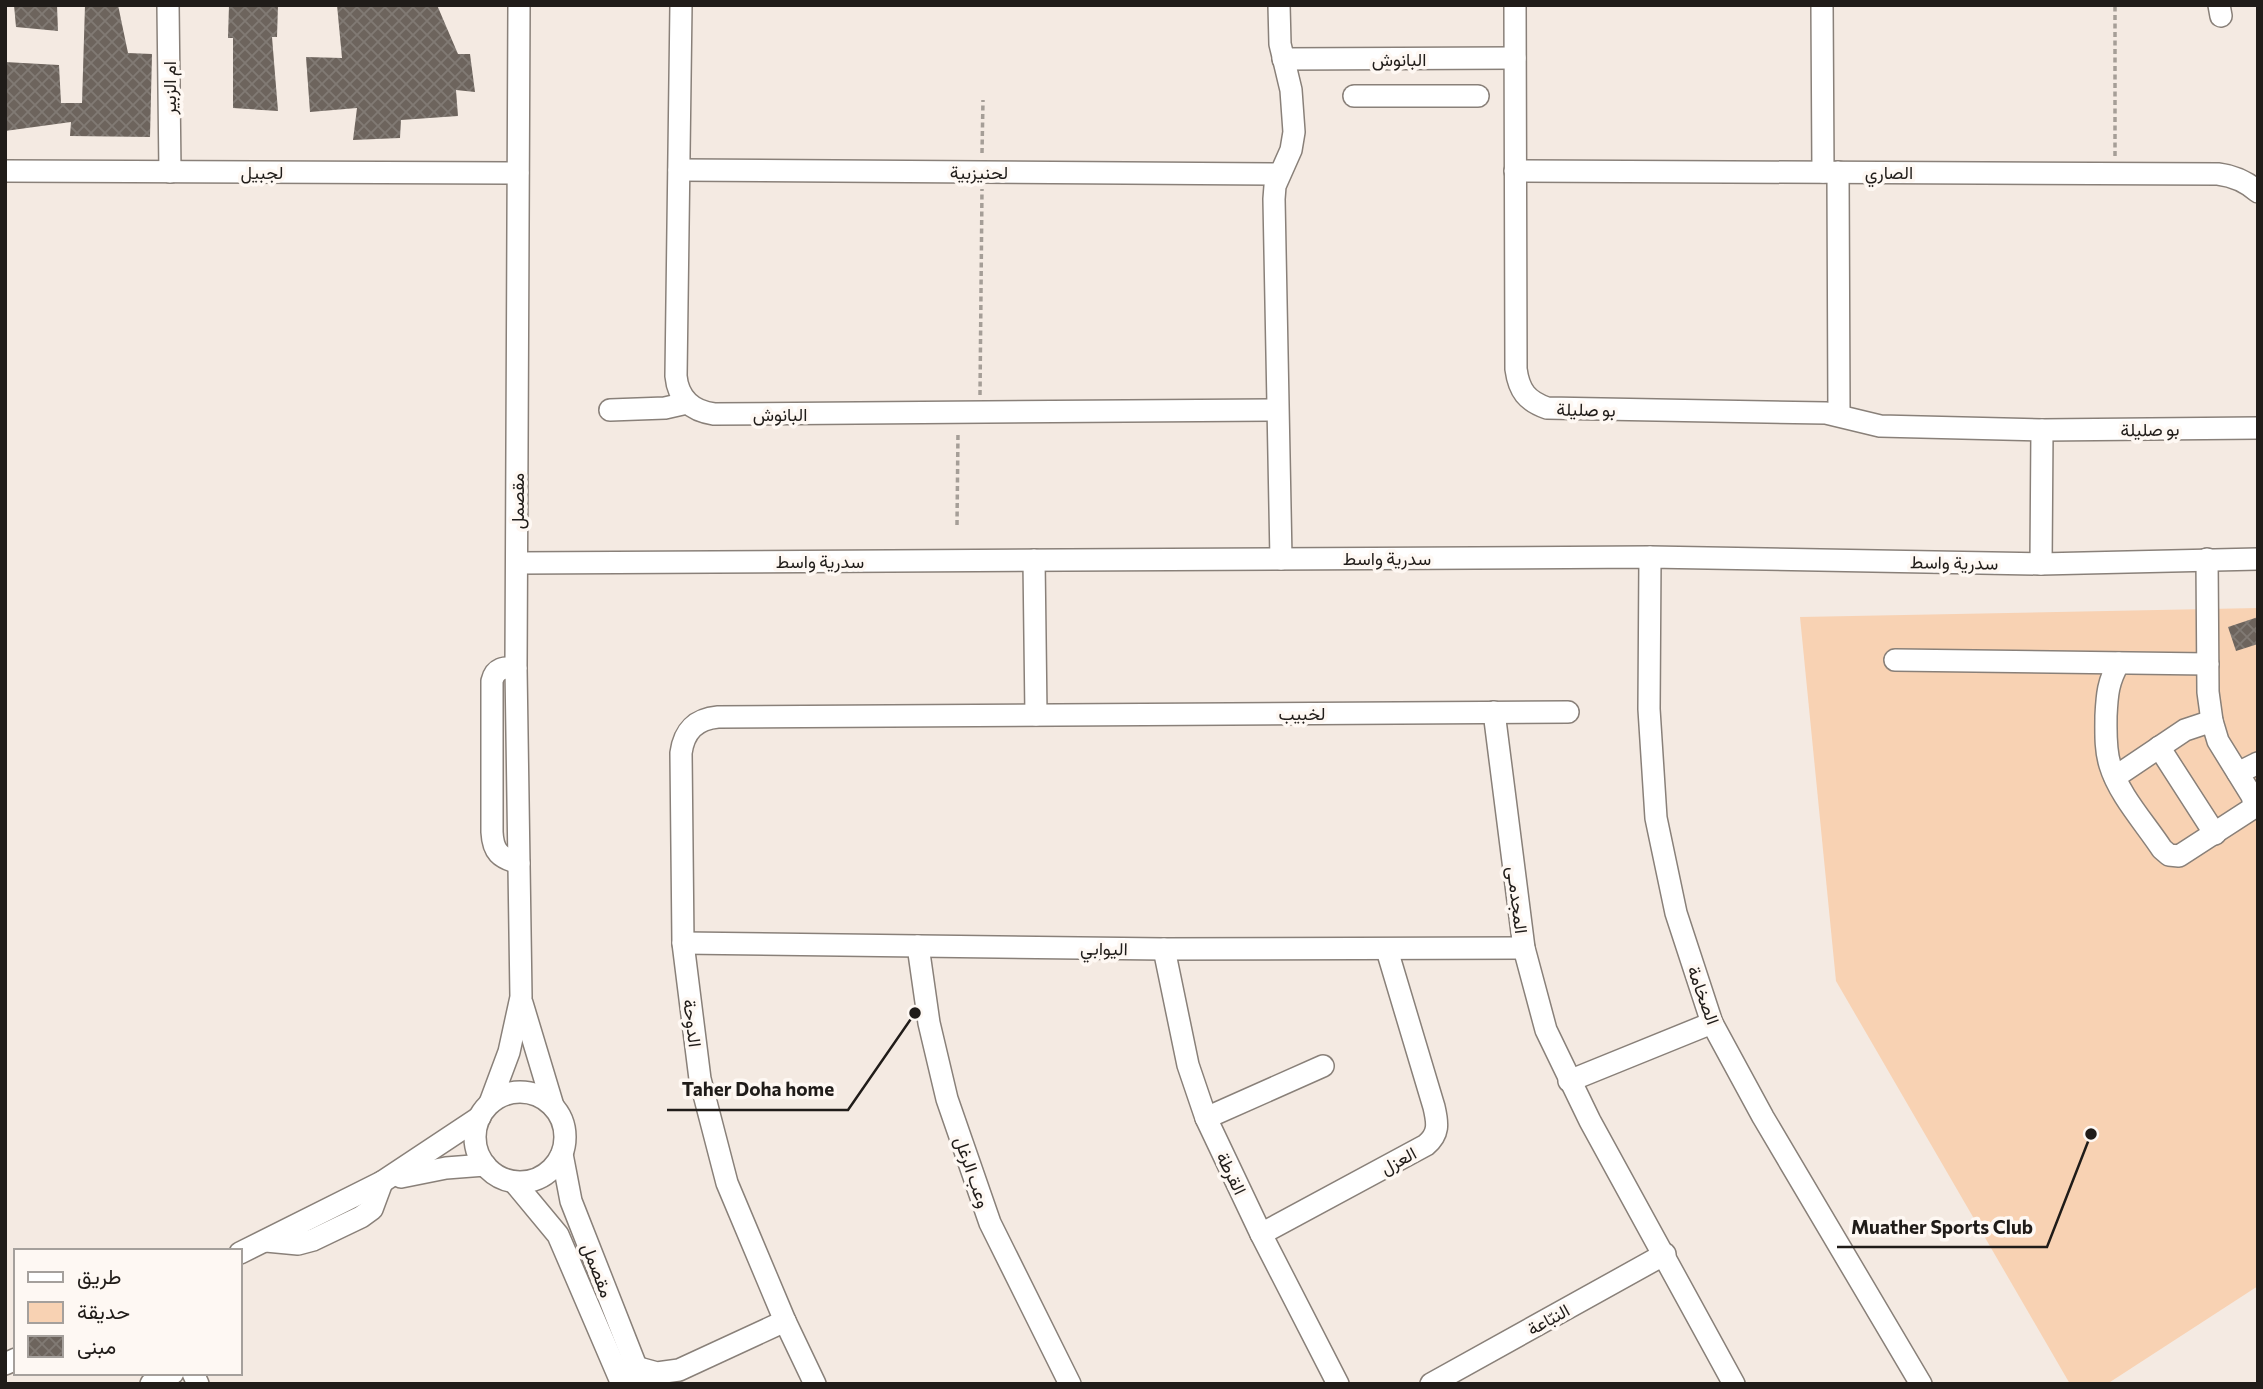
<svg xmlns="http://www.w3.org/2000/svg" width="2263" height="1389" viewBox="0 0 2263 1389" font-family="Commissioner,Vazirmatn,sans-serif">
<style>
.park{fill:#f8d2b3}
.building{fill:url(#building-cross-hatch)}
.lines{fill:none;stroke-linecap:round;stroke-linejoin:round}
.minor-casing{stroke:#898079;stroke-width:24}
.path{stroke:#a59e97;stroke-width:3.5;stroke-dasharray:5 3.5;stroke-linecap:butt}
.minor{stroke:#fff;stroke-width:21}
.labels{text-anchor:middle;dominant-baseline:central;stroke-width:7;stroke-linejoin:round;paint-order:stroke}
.street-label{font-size:18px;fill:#201c19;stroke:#fef8f3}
.leader{fill:none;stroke:#201c19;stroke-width:2.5}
.callout-dot{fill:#201c19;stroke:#fef8f3;stroke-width:2.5}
.callout-label{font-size:19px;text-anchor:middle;font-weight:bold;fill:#201c19;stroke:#fef8f3;stroke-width:7;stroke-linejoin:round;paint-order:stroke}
</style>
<defs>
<pattern id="building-cross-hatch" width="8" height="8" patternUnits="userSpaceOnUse" patternTransform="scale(1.75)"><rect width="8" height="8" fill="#6d645d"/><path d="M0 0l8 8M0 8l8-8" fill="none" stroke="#817a74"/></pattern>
</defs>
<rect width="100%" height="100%" fill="#f4eae2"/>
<polygon class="park" points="2258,608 2258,1286 2107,1384 2070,1384 1836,981 1800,617"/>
<g class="building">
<polygon points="14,5 57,5 58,31 16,27"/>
<polygon points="85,5 118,5 128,53 152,54 150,137 70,136 71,122 5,131 5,62 59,65 61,103 82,103"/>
<polygon points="229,5 278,5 277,37 272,37 278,111 233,108 233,38 228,38"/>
<polygon points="337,5 437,5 458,54 470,54 475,92 456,90 458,116 401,120 400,138 353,140 357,108 310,112 306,57 342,58"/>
<polygon points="2258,617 2258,644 2236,651 2228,627"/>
</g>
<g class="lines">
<defs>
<g id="minor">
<polyline points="168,5 170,172"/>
<path d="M681,5L676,376C678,398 691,411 714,414L1277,410"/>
<polyline points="1279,5 1280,44 1291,90 1294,132 1291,150 1275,186 1274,199 1281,559"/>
<path d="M1515,5L1516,369C1519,391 1527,401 1547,408L1826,413L1880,426L2042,430L2258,428"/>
<polyline points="1822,5 1823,172"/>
<polyline points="2219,5 2221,16"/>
<polyline points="1283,59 1515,58"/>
<polyline points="1354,96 1478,96"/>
<polyline points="679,170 1279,174"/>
<polyline points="5,171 518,173"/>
<path d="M1515,171L2218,174C2234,176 2246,181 2258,192"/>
<polyline points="1838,172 1839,415"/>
<polyline points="610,410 665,408 687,403"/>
<polyline points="1650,557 1649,709 1656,818 1676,913 1712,1023 1763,1117 1921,1384"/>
<polyline points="1034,560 1036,715"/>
<polyline points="517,563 1650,557 2041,564 2258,559"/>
<polyline points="2041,564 2042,430"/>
<polyline points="1895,660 2208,664"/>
<path d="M2119,663C2108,681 2107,695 2106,716C2106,732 2105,749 2110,765C2119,795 2145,823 2162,849L2169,855L2179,856L2250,810L2254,804L2252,796L2218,741L2212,721L2208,692L2207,559"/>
<path d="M516,668C504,667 495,668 492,681V832C493,852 500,858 519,863"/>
<polyline points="1494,712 1524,948 1546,1030 1590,1121 1734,1384"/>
<polyline points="2159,747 2215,834"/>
<polyline points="2238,773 2258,763"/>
<polyline points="2115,777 2185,730 2212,721"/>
<polyline points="683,943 1164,949 1524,948"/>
<polyline points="918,946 929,1023 947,1099 990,1223 1070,1384"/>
<polyline points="1164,949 1188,1065 1206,1118 1261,1234 1338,1384"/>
<polyline points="522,1003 553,1106"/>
<polyline points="1569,1081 1712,1023"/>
<circle cx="520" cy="1137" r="45"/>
<polyline points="490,1103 509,1052 521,997 516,668 519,5"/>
<polyline points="1206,1118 1323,1066"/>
<polyline points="562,1154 571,1201 643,1384"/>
<polyline points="401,1177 446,1168 485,1165"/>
<polyline points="514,1182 558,1235 622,1384"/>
<path d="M1261,1234L1426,1145C1439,1134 1438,1124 1434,1107L1387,950"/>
<polyline points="266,1241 298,1244 313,1240 361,1217 372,1209 382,1182"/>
<polyline points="240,1253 382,1182 480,1117"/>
<polyline points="5,1364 16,1359"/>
<polyline points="635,1367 657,1373 679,1370 785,1321"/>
<polyline points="193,1373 198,1384"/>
<polyline points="151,1384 173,1373"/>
<path d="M815,1384L785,1321L727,1183L700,1079L683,943L681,753C684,731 696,719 718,717L1568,712"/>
<polyline points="1431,1384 1665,1254"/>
</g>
</defs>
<use href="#minor" class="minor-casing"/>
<g class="path">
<polyline points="982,153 983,100"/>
<polyline points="2115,156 2115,5"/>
<polyline points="980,395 982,189"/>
<polyline points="957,525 958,432"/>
</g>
<use href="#minor" class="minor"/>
</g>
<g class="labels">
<g class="street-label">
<text x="1399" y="59">البانوش</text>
<text transform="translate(169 88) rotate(-90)">ام الزبير</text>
<text x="262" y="172">لجبيل</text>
<text x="979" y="172">لحنيزبية</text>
<text x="1889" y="172">الصاري</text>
<text transform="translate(1586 409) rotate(1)">بو صليلة</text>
<text x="780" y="414">البانوش</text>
<text transform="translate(2150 429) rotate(-1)">بو صليلة</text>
<text transform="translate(517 501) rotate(-90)">مقصمل</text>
<text x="1387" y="558">سدرية واسط</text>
<text x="820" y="561">سدرية واسط</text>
<text transform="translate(1954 562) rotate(1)">سدرية واسط</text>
<text x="1302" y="713">لخبيب</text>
<text transform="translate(1518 900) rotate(83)">المجدمـى</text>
<text transform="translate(1104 948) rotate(1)">اليوابي</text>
<text transform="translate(1704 995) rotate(70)">الصخامة</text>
<text transform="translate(693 1023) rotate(83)">الدوحة</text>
<text transform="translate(1398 1160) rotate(-28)">العزل</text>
<text transform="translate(973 1172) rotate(71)">وعب الرغل</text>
<text transform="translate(1232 1173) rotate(64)">القرطة</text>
<text transform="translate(598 1270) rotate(69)">مقصمل</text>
<text transform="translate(1548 1319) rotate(-29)">النبّاعة</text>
</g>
</g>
<path class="leader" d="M915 1013L848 1110H667M2091 1134L2047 1247H1837"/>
<g class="callout-dot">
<circle cx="915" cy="1013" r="7"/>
<circle cx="2091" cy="1134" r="7"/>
</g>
<g class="callout-label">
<text x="758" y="1096">Taher Doha home</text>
<text x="1942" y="1234">Muather Sports Club</text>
</g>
<rect width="2263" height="1389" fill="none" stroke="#201c19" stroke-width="14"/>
<rect x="14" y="1249" width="228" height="126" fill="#fef8f3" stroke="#a5a09c" stroke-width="2"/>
<rect x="28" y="1272" width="35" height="10" fill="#ffffff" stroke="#a5a09c" stroke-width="2"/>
<text x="77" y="1284" font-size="21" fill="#201c19">طريق</text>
<rect x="28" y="1302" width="35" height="21" fill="#f8d2b3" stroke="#a5a09c" stroke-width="2"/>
<text x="77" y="1319" font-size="21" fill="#201c19">حديقة</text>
<rect x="28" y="1336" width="35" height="21" fill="url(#building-cross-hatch)" stroke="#a5a09c" stroke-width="2"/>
<text x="77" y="1354" font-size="21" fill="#201c19">مبنى</text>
</svg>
